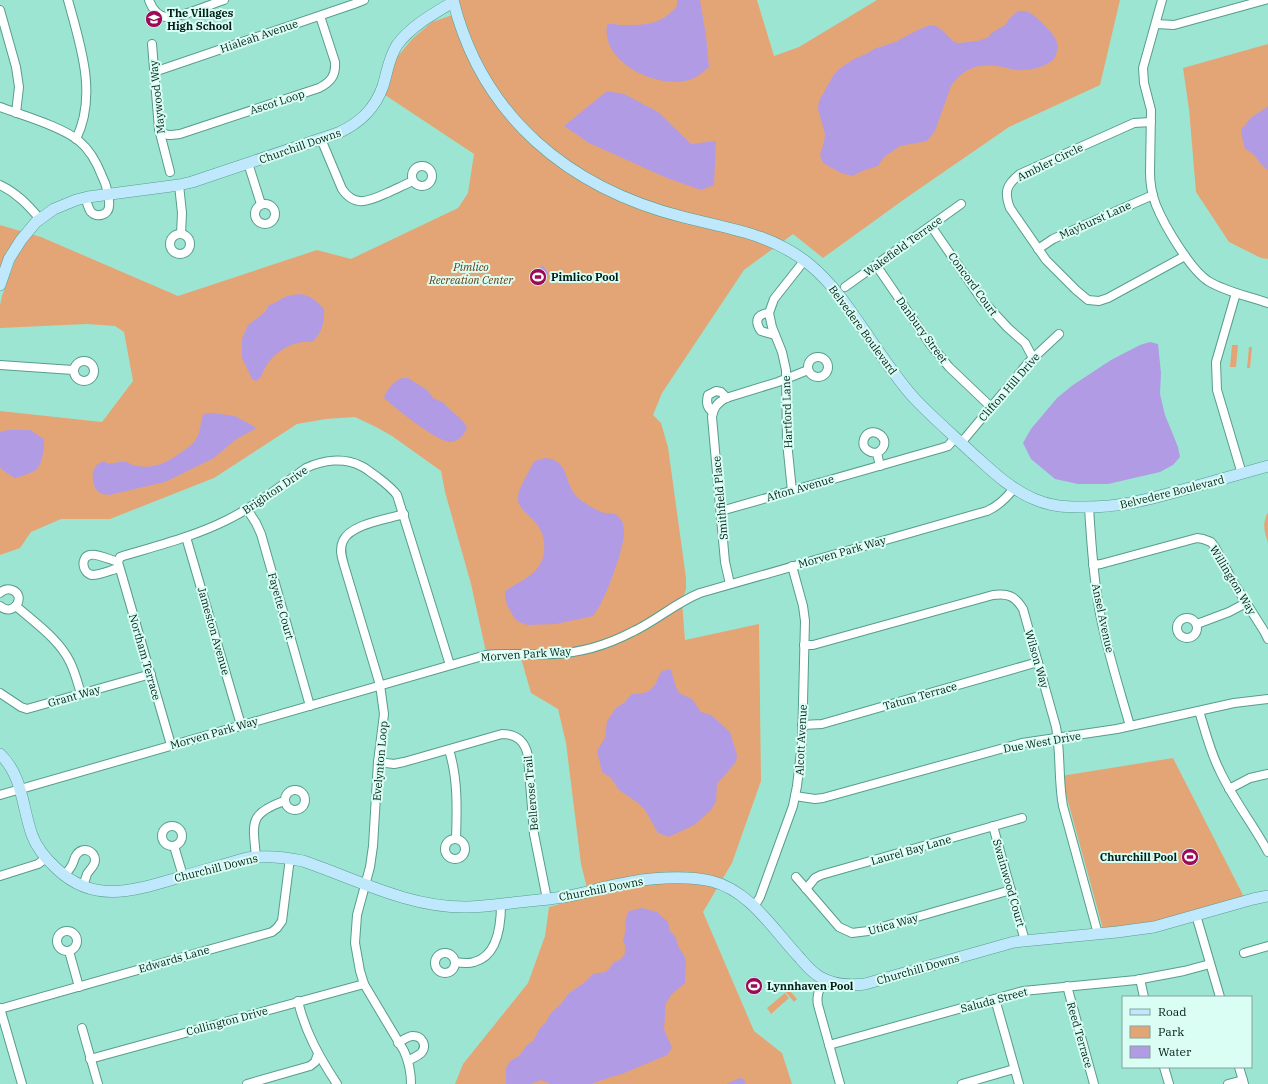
<svg xmlns="http://www.w3.org/2000/svg" width="1268" height="1084" viewBox="0 0 1268 1084" font-family="'IBM Plex Serif',serif">
<style>
.green{fill:#e4a576}
.water{fill:#b19be4}
.lines{fill:none;stroke-linecap:round;stroke-linejoin:round}
.street-casing{stroke:#579d8d;stroke-width:10}
.secondary-casing{stroke:#579d8d;stroke-width:12}
.street{stroke:#fff;stroke-width:8}
.secondary{stroke:#c0e8fc;stroke-width:11}
.labels{text-anchor:middle;dominant-baseline:central;stroke-width:4;stroke-linejoin:round;paint-order:stroke}
.poi-label{font-size:11px;font-weight:bold;fill:#011e18;stroke:#dbfef4;text-anchor:start}
.street-label{font-size:11px;fill:#011e18;stroke:#dbfef4}
.park-label{font-size:11px;font-style:italic;fill:#653911;stroke:#dbfef4}
</style>
<rect width="100%" height="100%" fill="#9de5d3"/>
<g class="green">
<polygon points="454,0 757,0 774,56 799,47 877,0 1120,0 1100,85 1009,127 906,198 823,258 793,234 744,270 662,393 653,415 661,423 668,447 686,578 686,589 682,602 685,640 759,624 761,781 732,863 703,912 754,1031 782,1053 792,1084 455,1084 463,1064 528,983 545,936 549,907 589,896 581,864 566,743 558,709 531,693 519,651 486,652 471,584 445,492 441,471 392,436 376,427 355,417 326,419 297,424 214,478 110,519 61,519 31,532 20,548 0,555 0,411 102,422 133,381 124,332 115,326 87,324 0,328 0,305 2,296 18,253 7,250 0,269 0,225 41,237 178,296 317,250 351,259 458,208 468,193 474,154 385,95 394,61 412,39 432,22 458,13"/>
<polygon points="1268,44 1268,259 1261,258 1229,242 1196,192 1189,109 1183,68"/>
<polygon points="1232,345 1238,345 1236,367 1230,367"/>
<polygon points="1249,347 1252,347 1250,368 1247,368"/>
<path d="M1268,512V543C1264,529 1262,524 1268,512Z"/>
<polygon points="1173,758 1244,897 1169,919 1103,929 1061,776"/>
<polygon points="783,983 797,999 794,1002 780,985"/>
<polygon points="785,993 789,998 771,1014 767,1008"/>
</g>
<g class="water">
<path d="M677,0H700L706,36L709,67C703,72 697,78 689,80C657,89 601,63 607,25C612,22 617,25 622,25C646,25 661,25 677,6Z"/>
<path d="M1018,11C1022,11 1027,11 1030,13C1037,17 1054,33 1057,42C1059,47 1056,58 1052,61C1043,67 1033,70 1023,70C1016,71 1009,68 1002,67C980,63 964,67 951,86L935,131L927,141L900,146L884,157L878,166L862,171L853,176L841,173L823,163L820,155L824,142L825,134L818,109L819,101L833,76L839,69L854,59L868,53L874,49L895,42L920,29L930,25L936,26L942,30L954,42L959,43L977,41L987,38L993,32L1005,25L1010,18Z"/>
<polygon points="607,91 624,94 658,112 691,144 716,141 714,185 701,190 667,178 589,143 564,126"/>
<path d="M1268,106V170C1257,163 1258,155 1245,149L1241,133L1242,128L1245,126C1249,116 1260,113 1268,106Z"/>
<polygon points="543,266 549,274 541,279 543,282 537,286 530,274"/>
<path d="M299,294C310,295 318,302 324,309C325,321 322,334 312,342C293,340 274,352 265,368C262,374 262,377 256,381L252,379L242,358V339L248,325L265,312L269,305C276,303 279,300 285,297C290,295 295,295 299,294Z"/>
<polygon points="1150,342 1158,344 1161,373 1160,394 1165,415 1178,447 1180,457 1173,465 1160,472 1108,484 1078,484 1055,479 1031,459 1023,443 1031,429 1057,398 1073,385 1111,360 1140,345"/>
<path d="M402,378H408L427,390L433,398L444,403L447,407L462,420L467,427C465,435 457,443 449,442C435,440 395,408 384,398C386,390 394,381 402,378Z"/>
<path d="M207,413H212L235,416L255,427V429L235,440L214,458L165,482L109,495C106,494 102,495 100,493C91,488 89,465 102,462C105,461 104,462 107,463C113,464 120,461 126,462C130,463 133,466 137,466C155,469 169,462 183,451C188,447 193,445 196,439C201,432 200,423 203,415Z"/>
<path d="M8,430H30L44,439C45,446 42,465 36,470C33,472 18,478 14,478L0,468V432Z"/>
<path d="M545,458C569,459 564,483 577,497C581,501 596,510 601,512C606,514 614,512 618,516C623,520 624,527 624,533C624,549 604,604 593,616L556,624L528,625L521,623L515,619L508,607L505,598V591C526,578 547,571 544,542C543,534 540,527 534,521C528,514 518,508 518,499C517,490 528,474 532,465L535,461Z"/>
<polygon points="668,669 671,670 676,687 679,693 692,699 701,712 711,715 730,732 737,755 736,762 717,784 716,802 710,811 694,825 669,837 658,833 645,810 638,803 619,790 611,778 602,772 597,751 605,738 607,721 616,708 624,703 632,694 643,693 649,691 655,685 661,672"/>
<polygon points="1186,850 1188,853 1196,851 1199,860 1184,864 1180,851"/>
<path d="M642,908L657,912L668,922L670,931L675,936L679,948L684,955L686,961L685,983L672,994L666,1003L664,1029L672,1048L667,1055L622,1074L611,1077L591,1084H551L541,1080L530,1084H506V1068L510,1061L519,1056L527,1045L533,1041L540,1028L546,1022L551,1013L560,1005L569,993L584,983L593,974L605,972L609,969L613,963L621,959L625,953V946L623,939C628,930 623,920 629,911Z"/>
<polygon points="755,976 759,980 757,982 762,989 755,995 746,984"/>
<polygon points="740,1078 744,1079 746,1084 726,1084"/>
</g>
<g class="lines">
<defs>
<g id="street">
<path d="M68,0C80,44 98,95 76,139"/>
<path d="M149,0C152,8 157,16 166,17C178,19 211,4 224,0"/>
<path d="M1162,0L1143,68L1144,83L1151,110L1150,172C1150,183 1152,195 1156,205C1164,225 1190,269 1208,281C1226,292 1248,296 1268,303"/>
<polyline points="0,10 16,67 19,87 16,113"/>
<polyline points="1156,24 1174,25 1265,0"/>
<polyline points="152,44 159,129 170,172"/>
<polyline points="154,72 354,4 364,0"/>
<path d="M0,107C21,115 63,127 79,141C90,150 97,163 102,176C106,184 110,197 109,206C109,215 97,218 91,212C88,208 87,202 85,197"/>
<path d="M1151,122L1134,123L1020,174C1006,185 1004,192 1010,208L1046,260L1076,290L1088,300L1099,301L1108,298L1185,256"/>
<path d="M159,129C164,137 172,135 180,134L319,88C331,82 336,75 335,62L320,16"/>
<path d="M321,139L342,189C355,208 369,201 387,193C396,189 404,185 413,181"/>
<polyline points="248,163 261,204"/>
<circle cx="422" cy="176" r="10"/>
<path d="M0,185C17,193 28,205 40,219"/>
<polyline points="179,185 182,213 181,234"/>
<circle cx="265" cy="214" r="10"/>
<polyline points="931,226 982,300 1008,328 1025,343 1033,358"/>
<circle cx="180" cy="244" r="10"/>
<polyline points="1038,249 1053,239 1153,195"/>
<polyline points="876,265 930,344 949,367 991,407"/>
<polyline points="845,287 961,204"/>
<polyline points="1236,293 1216,362 1217,390 1242,474"/>
<path d="M769,313C757,314 754,321 761,331L775,335"/>
<circle cx="818" cy="367" r="10"/>
<circle cx="84" cy="371" r="10"/>
<polyline points="0,365 73,370"/>
<path d="M713,412C707,408 706,402 708,395L716,391L721,392L727,398"/>
<polyline points="961,443 1028,363 1059,334"/>
<path d="M877,453C897,441 871,422 864,439C861,448 869,453 877,453L880,466"/>
<polyline points="792,491 787,442 786,370 782,352 772,327 769,313 774,299 804,261"/>
<path d="M1089,507C1091,541 1093,574 1099,608C1106,648 1119,687 1130,726"/>
<polyline points="247,509 256,523 261,534 310,706"/>
<polyline points="721,511 942,448 948,446 955,438"/>
<path d="M404,514C388,519 350,524 343,541C339,549 342,558 344,565L380,685L384,714L378,762L373,846L370,867L357,915L355,943L360,971L364,984L404,1051C409,1062 411,1072 411,1084"/>
<polyline points="186,537 241,725"/>
<path d="M118,562C111,560 96,553 90,555C80,557 82,573 92,575C100,575 111,570 119,568"/>
<polyline points="1093,565 1101,564 1197,538 1203,539 1211,542 1215,547 1233,582 1264,631 1268,639"/>
<path d="M730,584L725,562L712,417C713,408 718,402 726,398L778,382L808,370"/>
<path d="M0,593C3,590 7,588 12,590C27,595 14,618 0,606"/>
<path d="M16,606C35,623 59,639 70,662C75,672 78,684 81,694"/>
<circle cx="1187" cy="628" r="10"/>
<polyline points="1197,624 1229,612 1246,603"/>
<path d="M804,645H813L993,595C1008,593 1015,596 1023,609L1056,727C1061,753 1058,780 1063,806L1098,934"/>
<polyline points="0,693 21,707 27,709 151,674"/>
<path d="M1199,711C1205,730 1210,751 1219,769C1232,798 1253,824 1268,852"/>
<polyline points="802,725 822,724 1038,662"/>
<path d="M171,745L118,562L120,557C156,546 193,537 227,520C255,506 281,486 306,468C323,460 344,457 361,466C366,468 371,473 376,476C384,482 391,487 397,495L450,665"/>
<path d="M449,750C458,778 457,809 456,839"/>
<path d="M378,762L394,764L404,762L502,734C517,734 525,741 528,756L534,834L547,899"/>
<polyline points="1229,789 1250,778 1268,774"/>
<circle cx="295" cy="800" r="10"/>
<path d="M0,795L486,655C509,653 531,655 553,654C580,653 609,644 632,632C656,621 675,603 700,593L987,511C998,506 1006,499 1014,488"/>
<polyline points="795,796 815,799 823,798 1022,743 1117,729 1234,703 1268,699"/>
<circle cx="172" cy="836" r="10"/>
<polyline points="993,826 1025,941"/>
<circle cx="455" cy="849" r="10"/>
<polyline points="174,846 183,876"/>
<path d="M256,857C253,823 248,814 284,801"/>
<polyline points="0,876 38,864 46,858"/>
<path d="M64,876C67,872 70,869 72,865C74,862 74,857 77,854C83,846 95,851 95,860C95,866 90,869 87,874C86,878 84,882 83,886"/>
<polyline points="796,877 839,927 852,933 868,931 1011,890"/>
<polyline points="806,889 815,878 821,875 1022,818"/>
<polyline points="754,907 760,897 793,806 797,786 802,743 805,621 803,606 792,566"/>
<polyline points="1196,915 1220,997"/>
<circle cx="67" cy="941" r="10"/>
<polyline points="69,951 79,987"/>
<circle cx="445" cy="963" r="10"/>
<polyline points="1244,953 1268,946"/>
<path d="M455,962C461,963 468,964 474,962C498,956 501,925 501,904"/>
<path d="M824,979C820,988 816,995 818,1005L840,1084"/>
<polyline points="1140,979 1144,997"/>
<polyline points="1067,986 1094,1084"/>
<polyline points="995,999 1019,1084"/>
<path d="M298,1001C305,1032 320,1058 337,1084"/>
<polyline points="0,1008 22,1084"/>
<polyline points="0,1009 272,932 277,928 282,921 290,858"/>
<polyline points="82,1028 98,1084"/>
<path d="M398,1043C403,1040 408,1036 413,1036C422,1036 427,1045 422,1052C419,1056 412,1058 408,1061"/>
<polyline points="829,1045 1023,991 1136,980 1184,971 1210,964"/>
<polyline points="90,1059 364,984"/>
<polyline points="1164,1067 1169,1084"/>
<polyline points="1239,1067 1244,1084"/>
<polyline points="247,1084 310,1066 315,1062 318,1054"/>
<polyline points="962,1084 1014,1069"/>
<polyline points="1228,1084 1243,1080"/>
</g>
<g id="secondary">
<path d="M453,0C482,117 569,188 683,217C729,229 770,233 809,264C838,288 856,319 877,349C889,366 901,384 915,399C933,418 953,435 972,453C991,470 1010,489 1034,499C1050,506 1064,507 1080,507C1121,508 1154,498 1193,487C1218,480 1243,473 1268,466"/>
<path d="M0,285L9,259L21,240L36,222L54,209L76,200L88,197L179,185L192,182L338,133C360,123 375,109 383,86C388,70 388,60 397,45C411,26 433,14 453,2"/>
<path d="M0,754C23,776 22,807 32,835C37,849 46,859 57,869C94,904 133,891 177,878C200,871 223,865 247,858C266,855 284,857 303,861C356,879 407,907 465,907C483,907 502,904 520,902C536,900 553,899 569,896C586,893 602,887 620,884C646,878 685,875 711,881C749,890 773,929 798,956C805,964 811,972 820,977C834,985 849,986 865,984L1014,942L1117,932L1154,927L1253,899L1268,896"/>
</g>
</defs>
<use href="#street" class="street-casing"/>
<use href="#secondary" class="secondary-casing"/>
<use href="#street" class="street"/>
<use href="#secondary" class="secondary"/>
</g>
<defs>
<symbol id="school-disc" viewBox="-11 -11 22 22"><circle r="9.5" fill="#9d0b57" stroke="#dbfef4"/><path d="M0-5L7-2L0 1L-7-2ZM-4 1L0 2.5L4 1V4Q0 6-4 4Z" fill="#fff"/></symbol>
<symbol id="stadium-disc" viewBox="-11 -11 22 22"><circle r="9.5" fill="#9d0b57" stroke="#dbfef4"/><path d="M0-5a6.5 5 0 1 0 0 10a6.5 5 0 1 0 0-10ZM-3.5-1.8h7v3.6h-7Z" fill="#fff"/></symbol>
</defs>
<g fill-rule="evenodd">
<use href="#school-disc" x="144" y="9" width="20" height="20"/>
<use href="#stadium-disc" x="528" y="267" width="20" height="20"/>
<use href="#stadium-disc" x="1180" y="847" width="20" height="20"/>
<use href="#stadium-disc" x="744" y="976" width="20" height="20"/>
</g>
<g class="labels">
<g class="poi-label">
<text x="167" y="13">The Villages<tspan x="167" dy="13">High School</tspan></text>
<text x="551" y="277">Pimlico Pool</text>
<text x="1177" y="857" text-anchor="end">Churchill Pool</text>
<text x="767" y="986">Lynnhaven Pool</text>
</g>
<g class="street-label">
<text transform="translate(259 36) rotate(-19)">Hialeah Avenue</text>
<text transform="translate(157 97) rotate(-96)">Maywood Way</text>
<text transform="translate(277 102) rotate(-18)">Ascot Loop</text>
<text transform="translate(300 146) rotate(-19)">Churchill Downs</text>
<text transform="translate(1050 162) rotate(-26)">Ambler Circle</text>
<text transform="translate(1095 220) rotate(-24)">Mayhurst Lane</text>
<text transform="translate(903 246) rotate(-36)">Wakefield Terrace</text>
<text transform="translate(973 284) rotate(54)">Concord Court</text>
<text transform="translate(863 330) rotate(54)">Belvedere Boulevard</text>
<text transform="translate(922 330) rotate(54)">Danbury Street</text>
<text transform="translate(1009 387) rotate(-49)">Clifton Hill Drive</text>
<text transform="translate(787 412) rotate(-92)">Hartford Lane</text>
<text transform="translate(800 488) rotate(-16)">Afton Avenue</text>
<text transform="translate(275 490) rotate(-34)">Brighton Drive</text>
<text transform="translate(1172 492) rotate(-14)">Belvedere Boulevard</text>
<text transform="translate(720 498) rotate(-95)">Smithfield Place</text>
<text transform="translate(842 552) rotate(-16)">Morven Park Way</text>
<text transform="translate(1233 580) rotate(59)">Willington Way</text>
<text transform="translate(281 606) rotate(74)">Fayette Court</text>
<text transform="translate(1103 618) rotate(78)">Ansel Avenue</text>
<text transform="translate(214 631) rotate(74)">Jameston Avenue</text>
<text transform="translate(526 654) rotate(-4)">Morven Park Way</text>
<text transform="translate(145 657) rotate(74)">Northam Terrace</text>
<text transform="translate(1037 659) rotate(74)">Wilson Way</text>
<text transform="translate(74 696) rotate(-16)">Grant Way</text>
<text transform="translate(920 696) rotate(-16)">Tatum Terrace</text>
<text transform="translate(214 733) rotate(-16)">Morven Park Way</text>
<text transform="translate(801 740) rotate(-87)">Alcott Avenue</text>
<text transform="translate(1042 742) rotate(-10)">Due West Drive</text>
<text transform="translate(380 761) rotate(-85)">Evelynton Loop</text>
<text transform="translate(531 793) rotate(-95)">Bellerose Trail</text>
<text transform="translate(911 850) rotate(-16)">Laurel Bay Lane</text>
<text transform="translate(216 868) rotate(-14)">Churchill Downs</text>
<text transform="translate(1009 883) rotate(74)">Swainwood Court</text>
<text transform="translate(601 889) rotate(-11)">Churchill Downs</text>
<text transform="translate(893 924) rotate(-16)">Utica Way</text>
<text transform="translate(174 959) rotate(-16)">Edwards Lane</text>
<text transform="translate(918 969) rotate(-16)">Churchill Downs</text>
<text transform="translate(994 1000) rotate(-15)">Saluda Street</text>
<text transform="translate(227 1021) rotate(-15)">Collington Drive</text>
<text transform="translate(1080 1035) rotate(74)">Reed Terrace</text>
</g>
<g class="park-label">
<text x="471" y="267">Pimlico<tspan x="471" dy="13">Recreation Center</tspan></text>
</g>
</g>
<rect x="1122" y="996" width="130" height="72" fill="#dbfef4" stroke="#84a49c"/>
<rect x="1130" y="1009" width="20" height="6" fill="#c0e8fc" stroke="#84a49c"/>
<text x="1158" y="1016" font-size="12" fill="#011e18">Road</text>
<rect x="1130" y="1026" width="20" height="12" fill="#e4a576" stroke="#84a49c"/>
<text x="1158" y="1036" font-size="12" fill="#011e18">Park</text>
<rect x="1130" y="1046" width="20" height="12" fill="#b19be4" stroke="#84a49c"/>
<text x="1158" y="1056" font-size="12" fill="#011e18">Water</text>
</svg>
